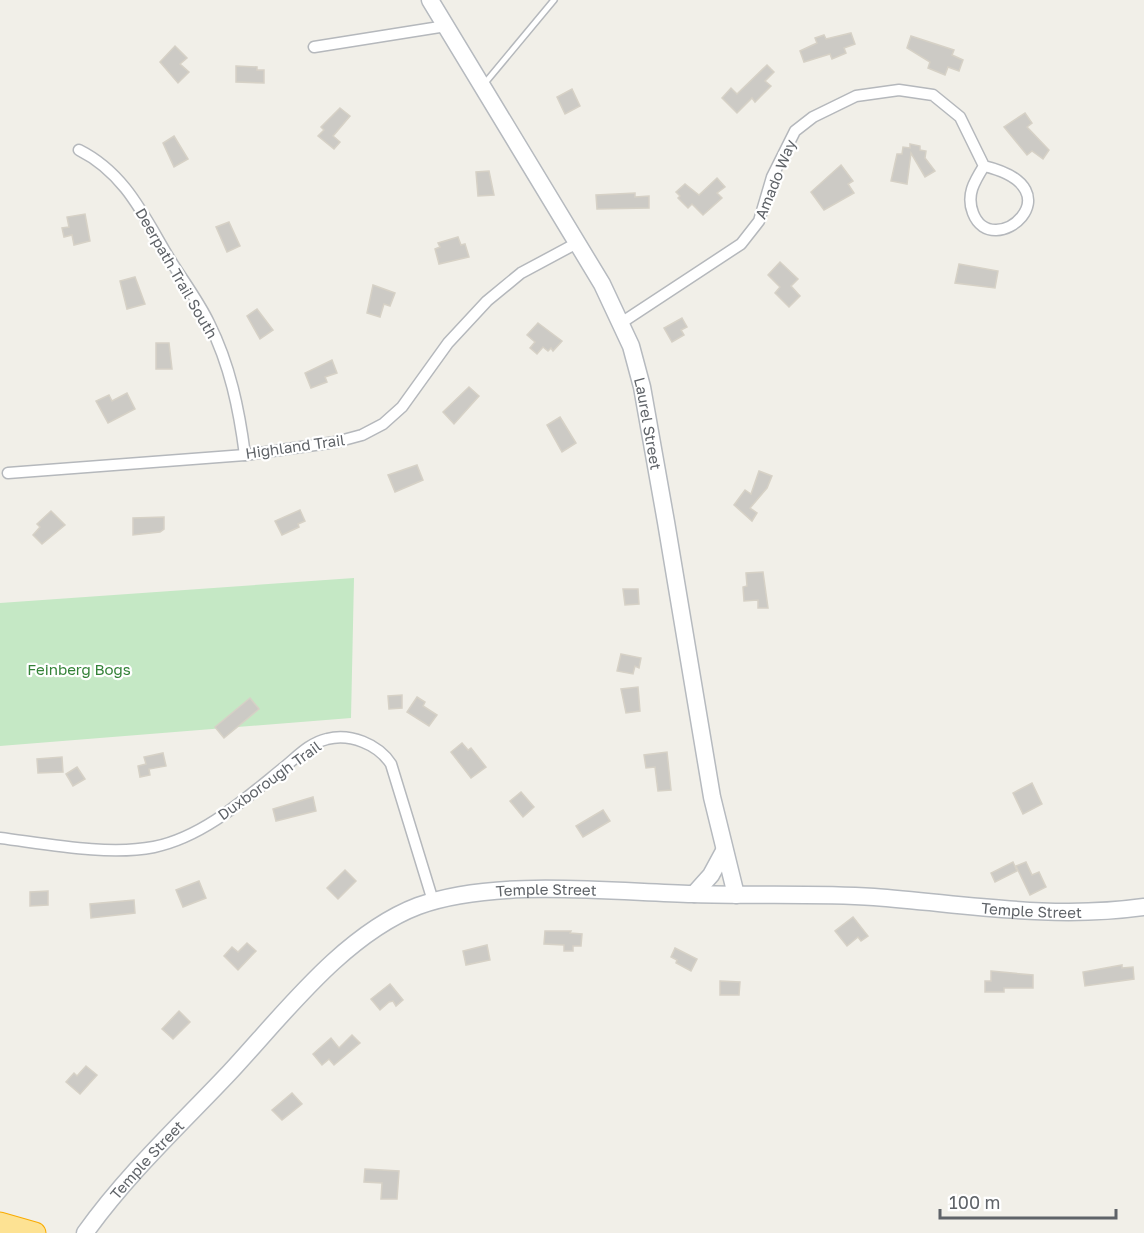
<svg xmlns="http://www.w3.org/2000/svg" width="1144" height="1233" viewBox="0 0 1144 1233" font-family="'Golos Text',sans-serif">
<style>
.green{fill:#c5e8c5}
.building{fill:#cccac5;stroke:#d6d1c6;stroke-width:1.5}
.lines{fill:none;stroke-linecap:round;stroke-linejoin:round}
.lane-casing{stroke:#b5b8bc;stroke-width:8}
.street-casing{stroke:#b5b8bc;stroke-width:13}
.secondary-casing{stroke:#b6babf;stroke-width:19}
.highway-casing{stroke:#f9ab00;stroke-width:23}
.lane{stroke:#fff;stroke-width:5}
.street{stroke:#fff;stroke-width:10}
.secondary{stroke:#fff;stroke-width:16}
.highway{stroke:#fde293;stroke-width:21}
.labels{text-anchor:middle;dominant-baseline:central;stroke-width:4.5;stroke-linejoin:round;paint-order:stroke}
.street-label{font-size:15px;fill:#5f6368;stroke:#fff}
.park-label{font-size:15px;fill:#348238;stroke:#fff}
</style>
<rect width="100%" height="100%" fill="#f1efe8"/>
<polygon class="green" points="354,578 351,718 0,746 0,603"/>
<g class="building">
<polygon points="851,33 855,44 844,48 846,53 832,59 830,54 804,62 800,51 817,43 815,38 824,35 826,39"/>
<polygon points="911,36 954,50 952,55 963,60 959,71 948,67 945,75 928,68 930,62 907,48"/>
<polygon points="175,46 187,58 180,64 189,72 178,83 160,62"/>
<polygon points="767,65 774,72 765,81 771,86 755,102 752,98 737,113 722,98 731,88 737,94"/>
<polygon points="236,66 257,67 257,70 264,70 264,83 236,82"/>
<polygon points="572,89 580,106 565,114 557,97"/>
<polygon points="340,108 350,116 333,136 340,142 334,149 318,136 324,130 321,127"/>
<polygon points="1025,113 1032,123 1027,127 1049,150 1043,159 1032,151 1027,155 1004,127"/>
<polygon points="174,136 188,159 174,167 163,143"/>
<polygon points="910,144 920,146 920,150 926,151 925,158 935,171 925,177 911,153 907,184 891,181 897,154 902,154 903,147 910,148"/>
<polygon points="841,165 853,181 848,184 854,193 824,210 811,192"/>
<polygon points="489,171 494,195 478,196 476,172"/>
<polygon points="717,178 725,187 717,193 722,198 703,215 692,204 688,208 678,198 680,196 676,192 685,184 699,195"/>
<polygon points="635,193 635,197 649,196 649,208 597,209 596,195"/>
<polygon points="85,214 90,241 74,245 72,235 64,237 62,228 69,227 67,217"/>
<polygon points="229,222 240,246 227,252 216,227"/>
<polygon points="458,237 461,245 465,244 469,257 439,264 435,249 440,247 438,243"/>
<polygon points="780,262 798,279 791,286 800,296 789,307 775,293 780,287 768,275"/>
<polygon points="959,264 998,271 995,288 955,283"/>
<polygon points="135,277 145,304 127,309 120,281"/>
<polygon points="373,285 395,293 390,306 384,304 380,317 367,313"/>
<polygon points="257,309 273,330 260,339 247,316"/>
<polygon points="682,318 687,327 681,330 684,335 672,342 664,328"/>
<polygon points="538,323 562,341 553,351 551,348 548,351 543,347 537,354 530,348 535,342 527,335"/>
<polygon points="156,343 169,343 172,369 156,369"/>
<polygon points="332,360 337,373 325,377 327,382 311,388 305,373"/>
<polygon points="469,387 479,396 454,424 443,412"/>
<polygon points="127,393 135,409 108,423 96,401 109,395 112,401"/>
<polygon points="560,417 576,443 562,452 547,425"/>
<polygon points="417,465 423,480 395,492 388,475"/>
<polygon points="759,471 772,476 767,488 750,508 757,513 752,521 734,505 745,490 751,494"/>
<polygon points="300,510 305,521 298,524 299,527 282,535 275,521"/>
<polygon points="51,511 65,525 42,544 33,535 40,527 37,524"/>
<polygon points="164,517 164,529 160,532 133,535 133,518"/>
<polygon points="763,572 768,608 758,608 758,600 744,601 743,587 747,586 746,573"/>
<polygon points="623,589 638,589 639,604 625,605"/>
<polygon points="621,654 641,658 639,668 635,666 633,674 617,671"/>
<polygon points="638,687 640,711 626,713 621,689"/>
<polygon points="402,695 402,708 389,709 388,696"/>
<polygon points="417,697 425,702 423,706 437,715 429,726 407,712"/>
<polygon points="250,698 259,709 224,738 215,727"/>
<polygon points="462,743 468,750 471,748 486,767 471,778 451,752"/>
<polygon points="667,752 671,790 658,791 655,767 646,768 644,755"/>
<polygon points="163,753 166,766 149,769 150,775 140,777 138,766 146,764 144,757"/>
<polygon points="62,757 63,772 38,773 37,759"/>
<polygon points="77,767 85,779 73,786 66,774"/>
<polygon points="1032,783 1042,804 1023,814 1013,793"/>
<polygon points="521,792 534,807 523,817 510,801"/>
<polygon points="313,797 316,811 276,821 273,809"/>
<polygon points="603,810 610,821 583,837 576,826"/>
<polygon points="1013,862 1017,871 995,882 991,873"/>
<polygon points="1026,862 1032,875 1039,872 1046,887 1030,895 1016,866"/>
<polygon points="345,870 356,881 338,899 327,888"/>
<polygon points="199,881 206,898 183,907 176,890"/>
<polygon points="48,891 48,905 30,906 30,892"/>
<polygon points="134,900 135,913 91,918 90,904"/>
<polygon points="853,917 868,936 861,941 858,937 847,946 835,931"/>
<polygon points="545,931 571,931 570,933 582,934 581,946 573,946 573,951 564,951 564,945 544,944"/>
<polygon points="247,943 256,951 238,970 224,956 232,947 238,952"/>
<polygon points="487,945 490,960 466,965 463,951"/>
<polygon points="675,948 697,959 691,971 676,963 677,960 671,957"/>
<polygon points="1122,965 1122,968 1133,967 1134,979 1085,986 1083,972"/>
<polygon points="991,971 1033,975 1033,988 1004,988 1004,992 985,992 985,981 991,981"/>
<polygon points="720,981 740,982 739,995 720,995"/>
<polygon points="390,984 403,1000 396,1006 393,1001 389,1002 380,1010 371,999"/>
<polygon points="179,1011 190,1022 173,1039 162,1029"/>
<polygon points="352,1035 360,1043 334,1065 329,1059 322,1065 313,1054 331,1038 339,1048"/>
<polygon points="86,1066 97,1075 80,1094 66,1082 74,1073 77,1076"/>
<polygon points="292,1093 302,1104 282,1120 272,1110"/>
<polygon points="365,1169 399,1171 397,1199 381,1199 382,1183 364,1182"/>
</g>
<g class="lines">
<defs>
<polyline id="lane" points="485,83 554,0"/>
<g id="street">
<polyline points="314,47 446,26"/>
<path d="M79,150C123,172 142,212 166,253C180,277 197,298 209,323C230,365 239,409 245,455"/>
<path d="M621,323L741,244L759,221L772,177L795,131L813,117L856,96L899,90L933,95L960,117L984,166C974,182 966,195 973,213C992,263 1080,189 984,166"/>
<polyline points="8,473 245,455 336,442 362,435 383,424 402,407 448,343 487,301 521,273 577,243"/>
<path d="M0,838C47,844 108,856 154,847C203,837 245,799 282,769C296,758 309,743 327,739C350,733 378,744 391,764L433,901"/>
</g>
<g id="secondary">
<path id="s1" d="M430,0L602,284L631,346L642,387L666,522L712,797L736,895"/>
<polyline points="694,894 711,875 724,851"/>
<path id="s2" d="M85,1233C127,1174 181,1124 230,1072C283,1015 344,934 418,906C496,878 611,892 693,894C754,896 814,893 874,897C966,904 1051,920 1144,907"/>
</g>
<polyline id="highway" points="0,1223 35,1233"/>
</defs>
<use href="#lane" class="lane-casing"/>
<use href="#street" class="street-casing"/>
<use href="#secondary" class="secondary-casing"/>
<use href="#highway" class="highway-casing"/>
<use href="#lane" class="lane"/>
<use href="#street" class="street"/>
<use href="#secondary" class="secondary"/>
<use href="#highway" class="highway"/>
</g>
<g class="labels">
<g class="street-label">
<text transform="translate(775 179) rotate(-68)">Amado Way</text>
<text transform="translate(177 273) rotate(60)">Deerpath Trail South</text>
<text stroke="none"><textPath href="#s1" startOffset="480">Laurel Street</textPath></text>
<text transform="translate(295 446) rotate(-8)">Highland Trail</text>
<text transform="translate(269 780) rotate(-36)">Duxborough Trail</text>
<text stroke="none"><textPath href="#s2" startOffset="600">Temple Street</textPath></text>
<text stroke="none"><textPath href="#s2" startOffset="1086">Temple Street</textPath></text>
<text stroke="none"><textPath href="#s2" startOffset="96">Temple Street</textPath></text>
</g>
<g class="park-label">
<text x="79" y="669">Feinberg Bogs</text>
</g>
</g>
<path d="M940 1209v9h176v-9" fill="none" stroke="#5f6368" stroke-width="3"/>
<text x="949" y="1209" font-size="18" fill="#5f6368" stroke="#ffffff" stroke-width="4.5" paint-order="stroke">100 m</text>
</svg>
